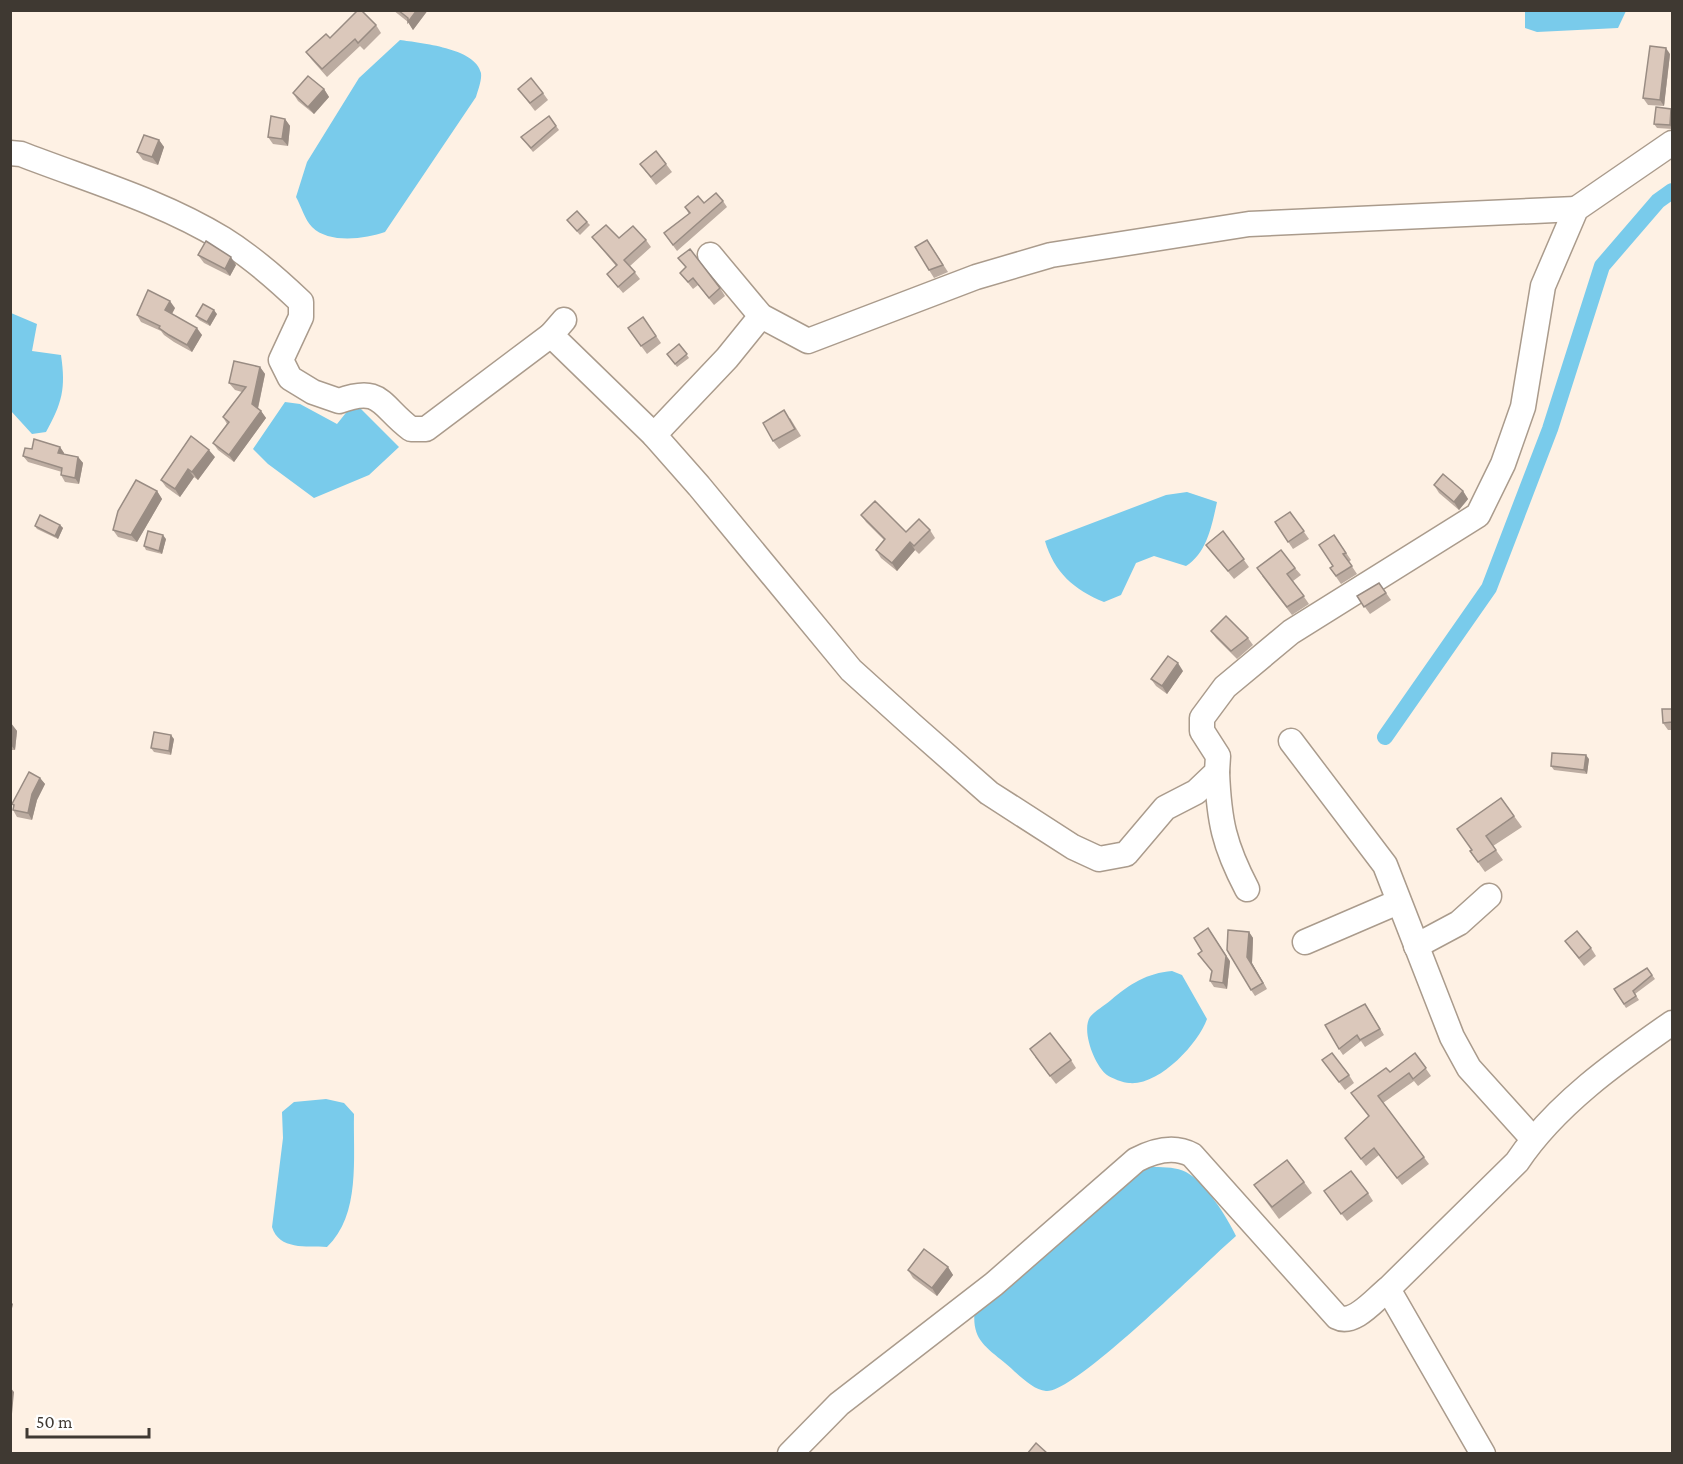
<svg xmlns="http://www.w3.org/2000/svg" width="1683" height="1464" viewBox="0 0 1683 1464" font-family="'Crimson Pro',serif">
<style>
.water{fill:#79cbeb}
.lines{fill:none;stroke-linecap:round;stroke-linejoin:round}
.canal{stroke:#79cbeb;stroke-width:16}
.minor-casing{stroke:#aa9b8c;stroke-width:27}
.minor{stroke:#fff;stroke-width:24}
.wall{fill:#bcaca1}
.shaded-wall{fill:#998c83}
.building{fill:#dbc8bb;stroke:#998c83;stroke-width:1.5}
</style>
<rect width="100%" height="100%" fill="#fef1e4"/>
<g class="water">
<polygon points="1525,11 1525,10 1626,11 1618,28 1537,32 1525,28"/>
<path d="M400,40C420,43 476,48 481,73C482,80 478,90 476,97L385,232C365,239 329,244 312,227C305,220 301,206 296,197L307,162L359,78Z"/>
<path d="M11,313L37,324L32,351L61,355C66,389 62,403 46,432L32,434L11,411Z"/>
<polygon points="285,402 300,404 337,424 349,409 360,408 399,447 369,475 314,498 268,464 253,449"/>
<path d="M1187,492L1217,502C1212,525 1207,553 1186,566L1154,556L1136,563L1121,595L1104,602C1074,590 1054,572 1045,541L1166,495Z"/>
<path d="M1172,971L1182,975L1207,1019C1198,1044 1159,1086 1129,1083C1124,1083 1111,1078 1107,1075C1095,1066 1081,1031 1090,1017C1095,1011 1105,1005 1111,1000C1130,984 1147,973 1172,971Z"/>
<path d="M326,1099L344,1103L354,1114C353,1157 361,1215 327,1247C306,1246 279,1250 272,1227L283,1138L282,1112L294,1102Z"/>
<path d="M1144,1167C1157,1167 1174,1166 1186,1172C1205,1182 1227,1217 1236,1236C1208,1260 1073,1395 1046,1391C1032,1390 1016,1372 1005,1363C983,1345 971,1338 975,1307Z"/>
</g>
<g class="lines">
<polyline class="canal" points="1385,737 1489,588 1550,429 1602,266 1658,201 1672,191"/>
<defs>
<g id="minor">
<path d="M10,153L21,154C88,180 161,201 223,239C252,257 277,279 301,302V317L281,360L290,378L313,392L339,401C382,385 380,406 411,429H426L551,335"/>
<polyline points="710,255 761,316 808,341 976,277 1051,255 1249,224 1576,209"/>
<polyline points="564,320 551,335 654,435 727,358 761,316"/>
<polyline points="654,435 699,486 851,670 913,726 989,793 1073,847 1099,859 1126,854 1165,808 1196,792 1217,772 1218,756 1202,731 1202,718 1225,687 1291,632 1478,515 1503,464 1523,407 1543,286 1576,209 1672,143"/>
<polyline points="1291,741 1385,865 1452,1037 1469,1068 1533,1139"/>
<path d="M1217,772C1219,821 1224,845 1247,889"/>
<polyline points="1305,942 1398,902"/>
<polyline points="1416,946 1459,923 1489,896"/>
<path d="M790,1454L839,1404L994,1284L1136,1160C1153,1151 1174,1145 1192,1155L1337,1317C1354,1326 1375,1299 1388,1289"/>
<path d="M1483,1454L1388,1289L1517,1162C1555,1105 1616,1062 1672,1023"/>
</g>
</defs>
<use href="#minor" class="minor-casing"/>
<use href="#minor" class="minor"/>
</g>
<g class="wall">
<polygon points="393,10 428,10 413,30 408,22"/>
<polygon points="376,25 381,33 364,50 360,46 327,77 312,60 306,52"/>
<polygon points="1670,54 1664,106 1648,105 1643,98"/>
<polygon points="324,89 329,97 314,114 298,101 293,93"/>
<polygon points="518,89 543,93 548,100 535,111"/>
<polygon points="1671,109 1672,111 1672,129 1657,128 1654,124"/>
<polygon points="549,116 559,130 533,152 521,137"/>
<polygon points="285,119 290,126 288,146 273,144 268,137"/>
<polygon points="159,140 164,147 158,165 143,160 137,152"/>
<polygon points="640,164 666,164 672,172 656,185"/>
<polygon points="723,201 727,207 677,251 664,233 689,214 685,207 704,203"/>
<polygon points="567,220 587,222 590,225 580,235"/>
<polygon points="592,237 646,240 651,247 630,266 640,279 623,293 607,274 616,266"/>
<polygon points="927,240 932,247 948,272 934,278 929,270"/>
<polygon points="198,255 236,265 230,276 204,263"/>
<polygon points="680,273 720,288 725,296 714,305 698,285 693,289"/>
<polygon points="175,308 172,314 202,335 192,352 174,342 164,335 161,331 141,322 137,315"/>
<polygon points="217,314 210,326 199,320 196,316"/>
<polygon points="643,317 661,343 647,354 628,328"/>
<polygon points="679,344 689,358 677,367 667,354"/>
<polygon points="260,367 265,374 258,409 261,411 266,418 234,462 218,450 213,443 227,424 223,417 242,392 235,390 229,383"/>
<polygon points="790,418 801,436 779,449 773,441"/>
<polygon points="60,447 64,453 64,454 78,457 83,463 79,484 65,482 61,475 62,472 28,462 23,456 32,449"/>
<polygon points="215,457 198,480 194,477 180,497 166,487 161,480"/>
<polygon points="1434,485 1463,491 1468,499 1459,510 1439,493"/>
<polygon points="157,491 162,499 137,542 118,537 113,530"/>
<polygon points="1290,512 1309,539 1293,549 1275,522"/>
<polygon points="861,515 906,532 930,530 935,538 919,554 915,550 897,571 881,558 876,550 884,540 866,522"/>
<polygon points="60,525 63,528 58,539 37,529 35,526"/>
<polygon points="1223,531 1249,567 1234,579 1206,545"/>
<polygon points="1334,535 1351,560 1349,562 1357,574 1341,584 1330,568 1333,566"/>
<polygon points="166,539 162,554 146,550 144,546"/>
<polygon points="1295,568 1301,575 1293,581 1309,604 1292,615 1262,576"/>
<polygon points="1379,583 1391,600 1370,614 1357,596"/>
<polygon points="1211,631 1248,638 1253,645 1237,659 1216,638"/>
<polygon points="1183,671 1167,694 1156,686 1151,679"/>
<polygon points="1672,709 1672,730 1668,730 1663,723"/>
<polygon points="10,723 17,731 15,750 10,750"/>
<polygon points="174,739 171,755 154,752 151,748"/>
<polygon points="1589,759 1587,774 1554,770 1551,766"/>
<polygon points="40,778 45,784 37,800 32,820 17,817 13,810 14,807 12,804"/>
<polygon points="1501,798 1522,827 1493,846 1503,860 1485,872 1470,851 1472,850"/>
<polygon points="1249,932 1253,938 1252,963 1267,989 1255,996 1251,990"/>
<polygon points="1565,941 1591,948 1596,956 1584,966"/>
<polygon points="1230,961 1227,989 1214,987 1210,981 1211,972"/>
<polygon points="1647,968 1655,979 1635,994 1639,1000 1626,1008 1614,989"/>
<polygon points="1369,1010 1384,1035 1365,1047 1361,1041 1343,1055 1339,1049"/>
<polygon points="1415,1053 1431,1076 1418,1086 1414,1081 1383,1103 1429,1164 1402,1185 1379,1155 1366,1166 1350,1145 1369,1117 1390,1072"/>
<polygon points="1035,1057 1071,1060 1076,1068 1056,1084"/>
<polygon points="1328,1068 1349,1075 1354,1083 1345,1090"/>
<polygon points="1304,1182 1312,1193 1279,1219 1254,1185"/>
<polygon points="1368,1193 1373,1201 1347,1221 1330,1199"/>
<polygon points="948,1267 953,1275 937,1296 913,1278 908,1270"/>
</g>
<g class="shaded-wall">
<polygon points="417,10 428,10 413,30 408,22"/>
<polygon points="1666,48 1670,54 1664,106 1660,100"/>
<polygon points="324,89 329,97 314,114 308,107"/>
<polygon points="1671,109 1672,111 1672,129 1670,125"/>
<polygon points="285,119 290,126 288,146 282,139"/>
<polygon points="159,140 164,147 158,165 152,157"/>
<polygon points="231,257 236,265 230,276 225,269"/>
<polygon points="170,301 175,308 170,317 165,310"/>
<polygon points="214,310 217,314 210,326 207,322"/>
<polygon points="197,328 202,335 192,352 187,345"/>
<polygon points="260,367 265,374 257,412 252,404"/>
<polygon points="261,411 266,418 234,462 229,455"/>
<polygon points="60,447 64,453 62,460 58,453"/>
<polygon points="209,450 215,457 198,480 192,472"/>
<polygon points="78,457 83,463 79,484 75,478"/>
<polygon points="188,469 194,477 180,497 175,489"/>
<polygon points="157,491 162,499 137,542 131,535"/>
<polygon points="1463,491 1468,499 1459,510 1454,502"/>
<polygon points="60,525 63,528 58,539 55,536"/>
<polygon points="163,535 166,539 162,554 159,551"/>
<polygon points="910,542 915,550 897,571 892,563"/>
<polygon points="1178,663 1183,671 1167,694 1162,686"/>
<polygon points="11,723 17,731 15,750 10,744"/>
<polygon points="171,735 174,739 171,755 169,751"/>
<polygon points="1586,755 1589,759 1587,774 1584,770"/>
<polygon points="40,778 45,784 37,800 32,820 28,813 32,794"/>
<polygon points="1208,928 1230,961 1227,989 1223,983"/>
<polygon points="1249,932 1253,938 1252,963 1267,989 1247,957"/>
<polygon points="948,1267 953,1275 937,1296 932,1288"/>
<polygon points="10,1301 13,1304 10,1317"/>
<polygon points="10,1387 14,1392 12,1414 10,1412"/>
</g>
<g class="building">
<polygon points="358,10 361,10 376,25 358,43 355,39 322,69 306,52 326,34 330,38"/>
<polygon points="398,10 417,10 408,22 408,18"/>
<polygon points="1650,46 1666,48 1660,100 1643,98"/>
<polygon points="308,76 324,89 308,107 293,93"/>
<polygon points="531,78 543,93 530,103 518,89"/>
<polygon points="1656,107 1671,109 1670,125 1654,124"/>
<polygon points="271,116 285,119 282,139 268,137"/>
<polygon points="549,116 556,126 531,148 521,137"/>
<polygon points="144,135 159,140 152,157 137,152"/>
<polygon points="656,151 666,164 651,177 640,164"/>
<polygon points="716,193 723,201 673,245 664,233 690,213 685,207 698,196 704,203"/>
<polygon points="577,211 587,222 577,231 567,220"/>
<polygon points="606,225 619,238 633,226 646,240 624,260 635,272 618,287 607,274 617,265 592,237"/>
<polygon points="927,240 943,265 929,270 915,247"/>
<polygon points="206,241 231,257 225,269 198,255"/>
<polygon points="690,249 720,288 709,298 693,278 688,282 680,273 686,267 678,258"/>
<polygon points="148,290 170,301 165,310 197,328 187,345 169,335 159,328 160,326 137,315"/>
<polygon points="203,304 214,310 207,322 196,316"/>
<polygon points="643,317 656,336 641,346 628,328"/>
<polygon points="679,344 687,354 675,364 667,354"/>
<polygon points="234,361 260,367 252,404 261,411 229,455 213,443 229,422 223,417 246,387 229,383"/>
<polygon points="784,410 795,429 773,441 763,423"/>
<polygon points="191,436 209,450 192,472 188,469 175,489 161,480"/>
<polygon points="34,439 60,447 58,453 78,457 75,478 61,475 62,468 23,456 25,448 32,449"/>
<polygon points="1443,474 1463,491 1454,502 1434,485"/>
<polygon points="136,480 157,491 131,535 113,530 118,511"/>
<polygon points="875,501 906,532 919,519 930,530 914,546 910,542 892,563 876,550 885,539 861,515"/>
<polygon points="1290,512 1304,531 1288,542 1275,522"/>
<polygon points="40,515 60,525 55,536 35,526"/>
<polygon points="148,531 163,535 159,551 144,546"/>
<polygon points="1223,531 1244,559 1228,571 1206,545"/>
<polygon points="1334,535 1346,553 1343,554 1352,566 1336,576 1330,568 1333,566 1319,545"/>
<polygon points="1281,550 1295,568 1287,574 1304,596 1287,607 1257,568"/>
<polygon points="1379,583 1386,593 1364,607 1357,596"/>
<polygon points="1226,616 1248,638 1231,651 1211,631"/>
<polygon points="1168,656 1178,663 1162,686 1151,679"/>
<polygon points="1662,709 1672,709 1672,722 1663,723"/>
<polygon points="154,732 171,735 169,751 151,748"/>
<polygon points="1552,753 1586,755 1584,770 1551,766"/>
<polygon points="29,772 40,778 32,794 28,813 13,810 14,805 12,804"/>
<polygon points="1501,798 1514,816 1486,836 1496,850 1478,862 1470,851 1472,850 1457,829"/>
<polygon points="1208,928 1226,956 1223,983 1210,981 1212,971 1198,954 1202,951 1194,938"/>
<polygon points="1228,930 1249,932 1247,957 1263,983 1251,990 1227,950"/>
<polygon points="1577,931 1591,948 1579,958 1565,941"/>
<polygon points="1647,968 1652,975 1633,991 1636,996 1624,1004 1614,989"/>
<polygon points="1365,1004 1380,1029 1360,1040 1357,1035 1339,1049 1325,1025"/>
<polygon points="1050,1033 1071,1060 1050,1076 1030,1049"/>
<polygon points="1332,1053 1349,1075 1339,1082 1322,1060"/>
<polygon points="1415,1053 1426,1068 1413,1079 1409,1073 1378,1096 1424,1157 1397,1178 1374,1148 1361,1159 1345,1138 1369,1116 1351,1093 1386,1068 1390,1072"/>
<polygon points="1287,1160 1304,1182 1272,1207 1254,1185"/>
<polygon points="1351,1171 1368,1193 1341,1214 1324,1191"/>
<polygon points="924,1249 948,1267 932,1288 908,1270"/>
<polygon points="1036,1443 1048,1454 1027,1454"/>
</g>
<rect width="1683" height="1464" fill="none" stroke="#3f3932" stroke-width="24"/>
<path d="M27 1428v9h122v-9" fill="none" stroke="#3f3932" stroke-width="3"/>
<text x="36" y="1428" font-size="18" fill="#3f3932" stroke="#ffffff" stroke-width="4.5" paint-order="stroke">50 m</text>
</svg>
